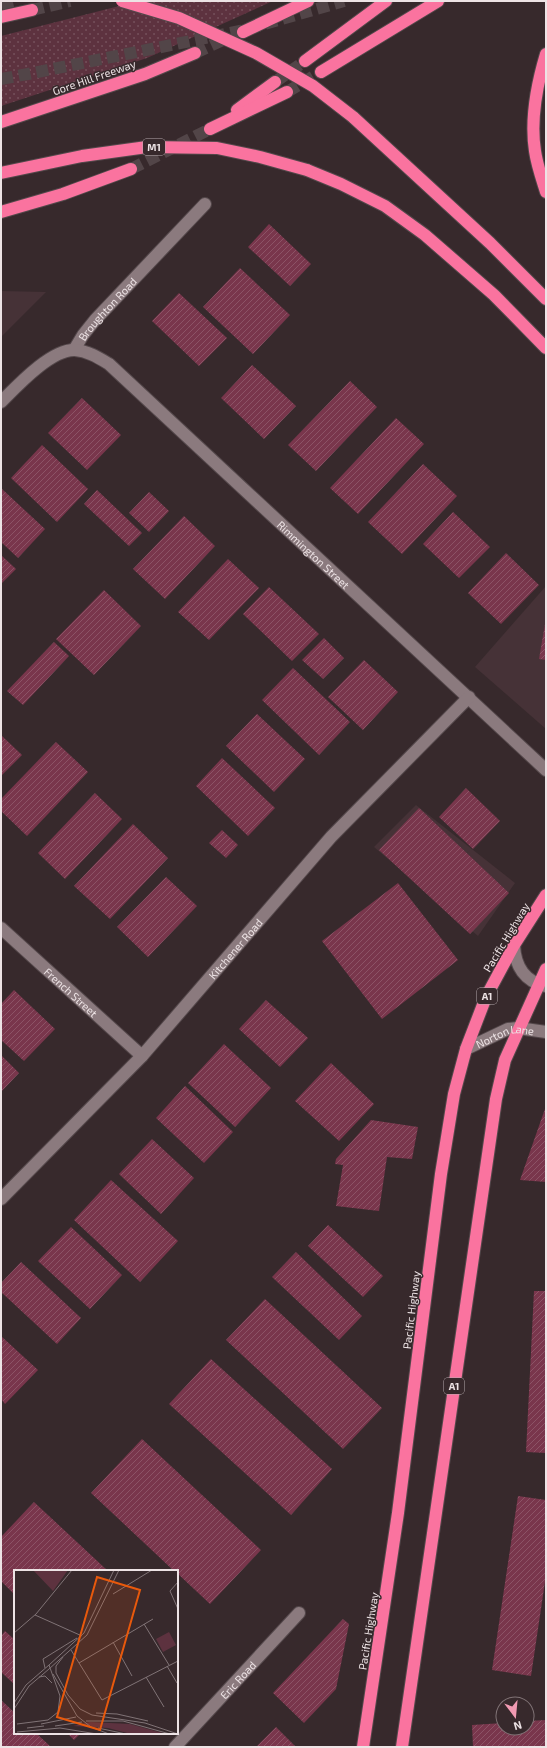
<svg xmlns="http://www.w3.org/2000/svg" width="547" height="1748" viewBox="0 0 547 1748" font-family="'Exo 2',sans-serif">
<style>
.built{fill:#463237}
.grass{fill:url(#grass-dots)}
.building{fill:url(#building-hatch)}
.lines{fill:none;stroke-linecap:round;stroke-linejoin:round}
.highway-tunnel{stroke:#524548;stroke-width:12;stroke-dasharray:12 6;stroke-linecap:butt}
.lane-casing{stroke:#54484b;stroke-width:14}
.street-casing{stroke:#54484b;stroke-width:14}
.highway-casing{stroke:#54484b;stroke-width:14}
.lane{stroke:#8b7a7e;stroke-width:12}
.street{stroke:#8b7a7e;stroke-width:12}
.highway{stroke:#fa739f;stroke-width:12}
.highway-bridge-casing{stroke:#54484b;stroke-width:14;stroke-linecap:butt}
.highway-bridge{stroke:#fa739f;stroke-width:12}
.labels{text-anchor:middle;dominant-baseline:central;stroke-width:3;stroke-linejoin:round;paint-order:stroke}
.shield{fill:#37292c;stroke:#b6abae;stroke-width:1}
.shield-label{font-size:10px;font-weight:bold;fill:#ede3e5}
.street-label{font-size:11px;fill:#ede3e5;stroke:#37292c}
.inset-road{fill:none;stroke:#807376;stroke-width:1}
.view{fill:#e8590c;fill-opacity:0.15;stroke:#e8590c;stroke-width:2}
.inset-edge{fill:none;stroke:#ede3e5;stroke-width:2}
</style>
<defs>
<pattern id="grass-dots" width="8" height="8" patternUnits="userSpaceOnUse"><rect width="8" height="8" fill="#5d323f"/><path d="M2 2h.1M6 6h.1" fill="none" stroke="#75505b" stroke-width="1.8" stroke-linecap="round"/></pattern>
<pattern id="building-hatch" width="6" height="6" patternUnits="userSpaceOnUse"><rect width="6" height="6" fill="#79364c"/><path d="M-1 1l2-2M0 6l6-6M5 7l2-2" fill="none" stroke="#8c5366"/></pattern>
</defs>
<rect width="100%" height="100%" fill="#37292c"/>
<g class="built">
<polygon points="1,291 46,292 1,337"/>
<polygon points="546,586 546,729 475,667"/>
<polygon points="416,805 515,883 478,936 374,847"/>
</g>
<polygon class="grass" points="139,1 273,1 147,58 1,106 1,36"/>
<g class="building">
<polygon points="269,224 311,264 290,286 248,247"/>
<polygon points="240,268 290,315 253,354 203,307"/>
<polygon points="179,293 227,338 199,366 152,321"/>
<polygon points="252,365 296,406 264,439 221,398"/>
<polygon points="350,381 377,407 316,471 288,445"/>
<polygon points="82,398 121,435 87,470 48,433"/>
<polygon points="396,418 424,444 358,514 330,488"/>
<polygon points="42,445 88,489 57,522 11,478"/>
<polygon points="423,464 457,496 402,554 368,522"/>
<polygon points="2,489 45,529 18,558 1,542"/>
<polygon points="97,490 142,533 129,546 84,504"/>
<polygon points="149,492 169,511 149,532 129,513"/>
<polygon points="453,512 490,547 459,578 423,544"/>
<polygon points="184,516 215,546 165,599 133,569"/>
<polygon points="506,553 539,585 501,624 468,593"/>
<polygon points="1,555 16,569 1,584"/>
<polygon points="228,559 259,588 209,640 178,612"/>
<polygon points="269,587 319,634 292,661 243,614"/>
<polygon points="104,590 141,626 94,675 56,639"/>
<polygon points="545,624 546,624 546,660 539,659"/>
<polygon points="324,638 344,658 323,679 302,660"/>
<polygon points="54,642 69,656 23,705 7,691"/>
<polygon points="364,660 398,692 363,730 328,697"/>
<polygon points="293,668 350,722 319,755 262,700"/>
<polygon points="257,714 305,759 274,792 226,746"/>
<polygon points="1,735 22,755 1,776"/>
<polygon points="56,742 88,772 27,836 1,811 1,799"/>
<polygon points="222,758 275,808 248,836 196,786"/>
<polygon points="466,788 500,821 473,849 439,817"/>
<polygon points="95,793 122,819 65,879 38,853"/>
<polygon points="419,808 509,893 470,934 379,850"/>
<polygon points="133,824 168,858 110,919 74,886"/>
<polygon points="222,830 238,845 226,858 209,843"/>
<polygon points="166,877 197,906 148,957 117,927"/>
<polygon points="398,883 458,960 382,1019 322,941"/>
<polygon points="14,990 55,1029 24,1061 1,1040 1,1004"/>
<polygon points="266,1000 308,1038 280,1067 239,1029"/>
<polygon points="224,1044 271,1088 235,1127 188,1083"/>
<polygon points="1,1055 19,1073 1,1092"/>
<polygon points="331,1063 374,1104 339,1141 295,1101"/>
<polygon points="185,1086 233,1132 204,1163 156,1118"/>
<polygon points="546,1106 546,1182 520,1180"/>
<polygon points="371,1120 418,1127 412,1159 387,1157 379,1211 336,1206 343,1165 335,1164 336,1159"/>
<polygon points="152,1139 194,1178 161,1214 119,1174"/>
<polygon points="111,1180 178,1241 140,1282 74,1220"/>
<polygon points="328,1225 383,1276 363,1297 308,1246"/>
<polygon points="71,1227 122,1275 90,1309 38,1261"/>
<polygon points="296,1252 362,1316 339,1340 272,1277"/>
<polygon points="21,1262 81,1318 57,1344 1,1292 1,1283"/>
<polygon points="534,1291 546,1291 546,1453 526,1452"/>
<polygon points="265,1299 382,1408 343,1449 226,1340"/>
<polygon points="1,1336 38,1370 5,1404 1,1399"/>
<polygon points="211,1359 332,1469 291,1515 169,1404"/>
<polygon points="142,1439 261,1550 210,1604 177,1573 177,1571 174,1571 91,1493"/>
<polygon points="518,1496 546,1500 546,1575 531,1676 492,1670"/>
<polygon points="34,1502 108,1571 15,1571 15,1595 1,1581 1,1537"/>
<polygon points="343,1619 349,1624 336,1689 304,1723 273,1693"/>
<polygon points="5,1631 15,1640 15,1685 1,1672 1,1636"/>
<polygon points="1,1700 15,1713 15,1733 36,1733 51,1747 3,1747 1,1745"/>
<polygon points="546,1720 546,1747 473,1747 472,1725 503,1723 503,1728 527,1728 527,1721"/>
<polygon points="276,1727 296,1747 256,1747"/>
<polygon points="67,1733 81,1733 74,1740"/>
</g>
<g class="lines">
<g class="highway-tunnel">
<polyline points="1,4 13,1"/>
<polyline points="32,10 70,1"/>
<polyline points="195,53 223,40"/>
<polyline points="1,79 28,74 240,31 344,1"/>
<polyline points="275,82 305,61"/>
<polyline points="287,92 321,72"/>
<polyline points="131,169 210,129"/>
</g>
<defs>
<g id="lane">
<path id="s1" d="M74,350L83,335L95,320L205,204"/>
</g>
<g id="street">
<path id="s2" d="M1,402C17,386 51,349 75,350C88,351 99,358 109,364L546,770"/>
<path id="s3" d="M1,928L142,1056"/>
<path d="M514,945C515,966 525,982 546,986"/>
<path id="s4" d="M466,1049L508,1029L518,1028L546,1032"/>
<path id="s5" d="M1,1199L142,1056L331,837L469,697"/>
<path id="s6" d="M175,1747L299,1613"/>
</g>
<g id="highway">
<polyline points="1,17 32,10"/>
<polyline points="243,32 308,1"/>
<path d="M546,54C537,84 530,119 535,151C537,165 542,179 546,192"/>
<polyline points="305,61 386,1"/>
<polyline points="321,72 438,1"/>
<polyline points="237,110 275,82"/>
<polyline points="353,117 490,243 546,299"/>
<polyline points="1,122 145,74 195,53"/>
<polyline points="210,129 287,92"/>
<polyline points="307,170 341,184 385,206 425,235 494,295 546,348"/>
<polyline points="1,212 63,194 131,169"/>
<polyline points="363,1747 398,1513 441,1174 454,1094 466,1049 486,997 514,945 546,895"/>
<polyline points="402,1747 496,1099 505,1060 546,969"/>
</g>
</defs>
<use href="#lane" class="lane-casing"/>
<use href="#street" class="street-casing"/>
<use href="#highway" class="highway-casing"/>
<use href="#lane" class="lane"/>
<use href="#street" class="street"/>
<use href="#highway" class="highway"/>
<defs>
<g id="highway-bridge">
<polyline points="122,1 179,18 256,53 313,86 353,117"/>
<polyline points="1,173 82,156 147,147 217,148 260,157 307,170"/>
</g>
</defs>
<use href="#highway-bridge" class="highway-bridge-casing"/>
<use href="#highway-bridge" class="highway-bridge"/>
</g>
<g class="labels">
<g class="shield">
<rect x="143" y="139" width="22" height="16" rx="3"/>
<rect x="477" y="988" width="20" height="16" rx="3"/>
<rect x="444" y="1378" width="20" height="16" rx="3"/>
</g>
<g class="shield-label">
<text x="154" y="147">M1</text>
<text x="487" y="996">A1</text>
<text x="454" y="1386">A1</text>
</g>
<g class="street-label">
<text transform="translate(94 77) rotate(-19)">Gore Hill Freeway</text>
<text stroke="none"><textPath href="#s1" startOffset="53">Broughton Road</textPath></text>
<text stroke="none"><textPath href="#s2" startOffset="409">Rimmington Street</textPath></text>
<text transform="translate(506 937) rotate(-59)">Pacific Highway</text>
<text stroke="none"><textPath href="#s5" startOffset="343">Kitchener Road</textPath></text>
<text stroke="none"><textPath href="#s3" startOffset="95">French Street</textPath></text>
<text stroke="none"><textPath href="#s4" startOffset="42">Norton Lane</textPath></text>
<text transform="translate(411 1310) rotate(-83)">Pacific Highway</text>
<text transform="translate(368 1631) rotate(-81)">Pacific Highway</text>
<text stroke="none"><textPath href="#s6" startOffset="92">Eric Road</textPath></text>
</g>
</g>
<g transform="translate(14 1570)">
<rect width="164" height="164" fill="#37292c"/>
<path d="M76,152L116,154L152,164H117L94,158L59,156Z" fill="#5d323f"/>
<path d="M19,0H54L39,21ZM155,62L162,75L149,82L142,69Z" fill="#5d323f"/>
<path class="inset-road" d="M164,12L156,21L164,39M99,24L138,0M21,45L68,66M130,54L155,95M0,63L22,44L58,0M99,72L118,106M57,80L88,130L164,91M49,87L42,96V103L54,125L66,139L78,145L131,153L164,164M65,93L139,49M153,96L163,113M31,98L29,89L63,68M35,99L73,65L105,0M39,104L63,146L77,157L95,164M25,107L31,106L38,113M132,107L150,137M0,133L12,115L35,95M0,139L15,116L35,99M82,143L103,144L134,151M72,151H109L156,164M3,154L34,150L44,142L46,126L35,95L70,63L100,0M27,154L62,147M41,156L68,152M13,158L30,156M84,158L112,164M3,162L46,158L83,164M25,164H38"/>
<path class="view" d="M83,7L126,20L86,160L43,147Z"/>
<rect width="164" height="164" class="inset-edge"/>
</g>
<rect width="547" height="1748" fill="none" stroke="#ede3e5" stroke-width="4"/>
<g transform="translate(515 1716) rotate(164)"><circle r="19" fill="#37292c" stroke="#807376"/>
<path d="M0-3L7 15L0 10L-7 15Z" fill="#f19ab2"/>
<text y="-6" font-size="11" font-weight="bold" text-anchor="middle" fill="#ede3e5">N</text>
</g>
</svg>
